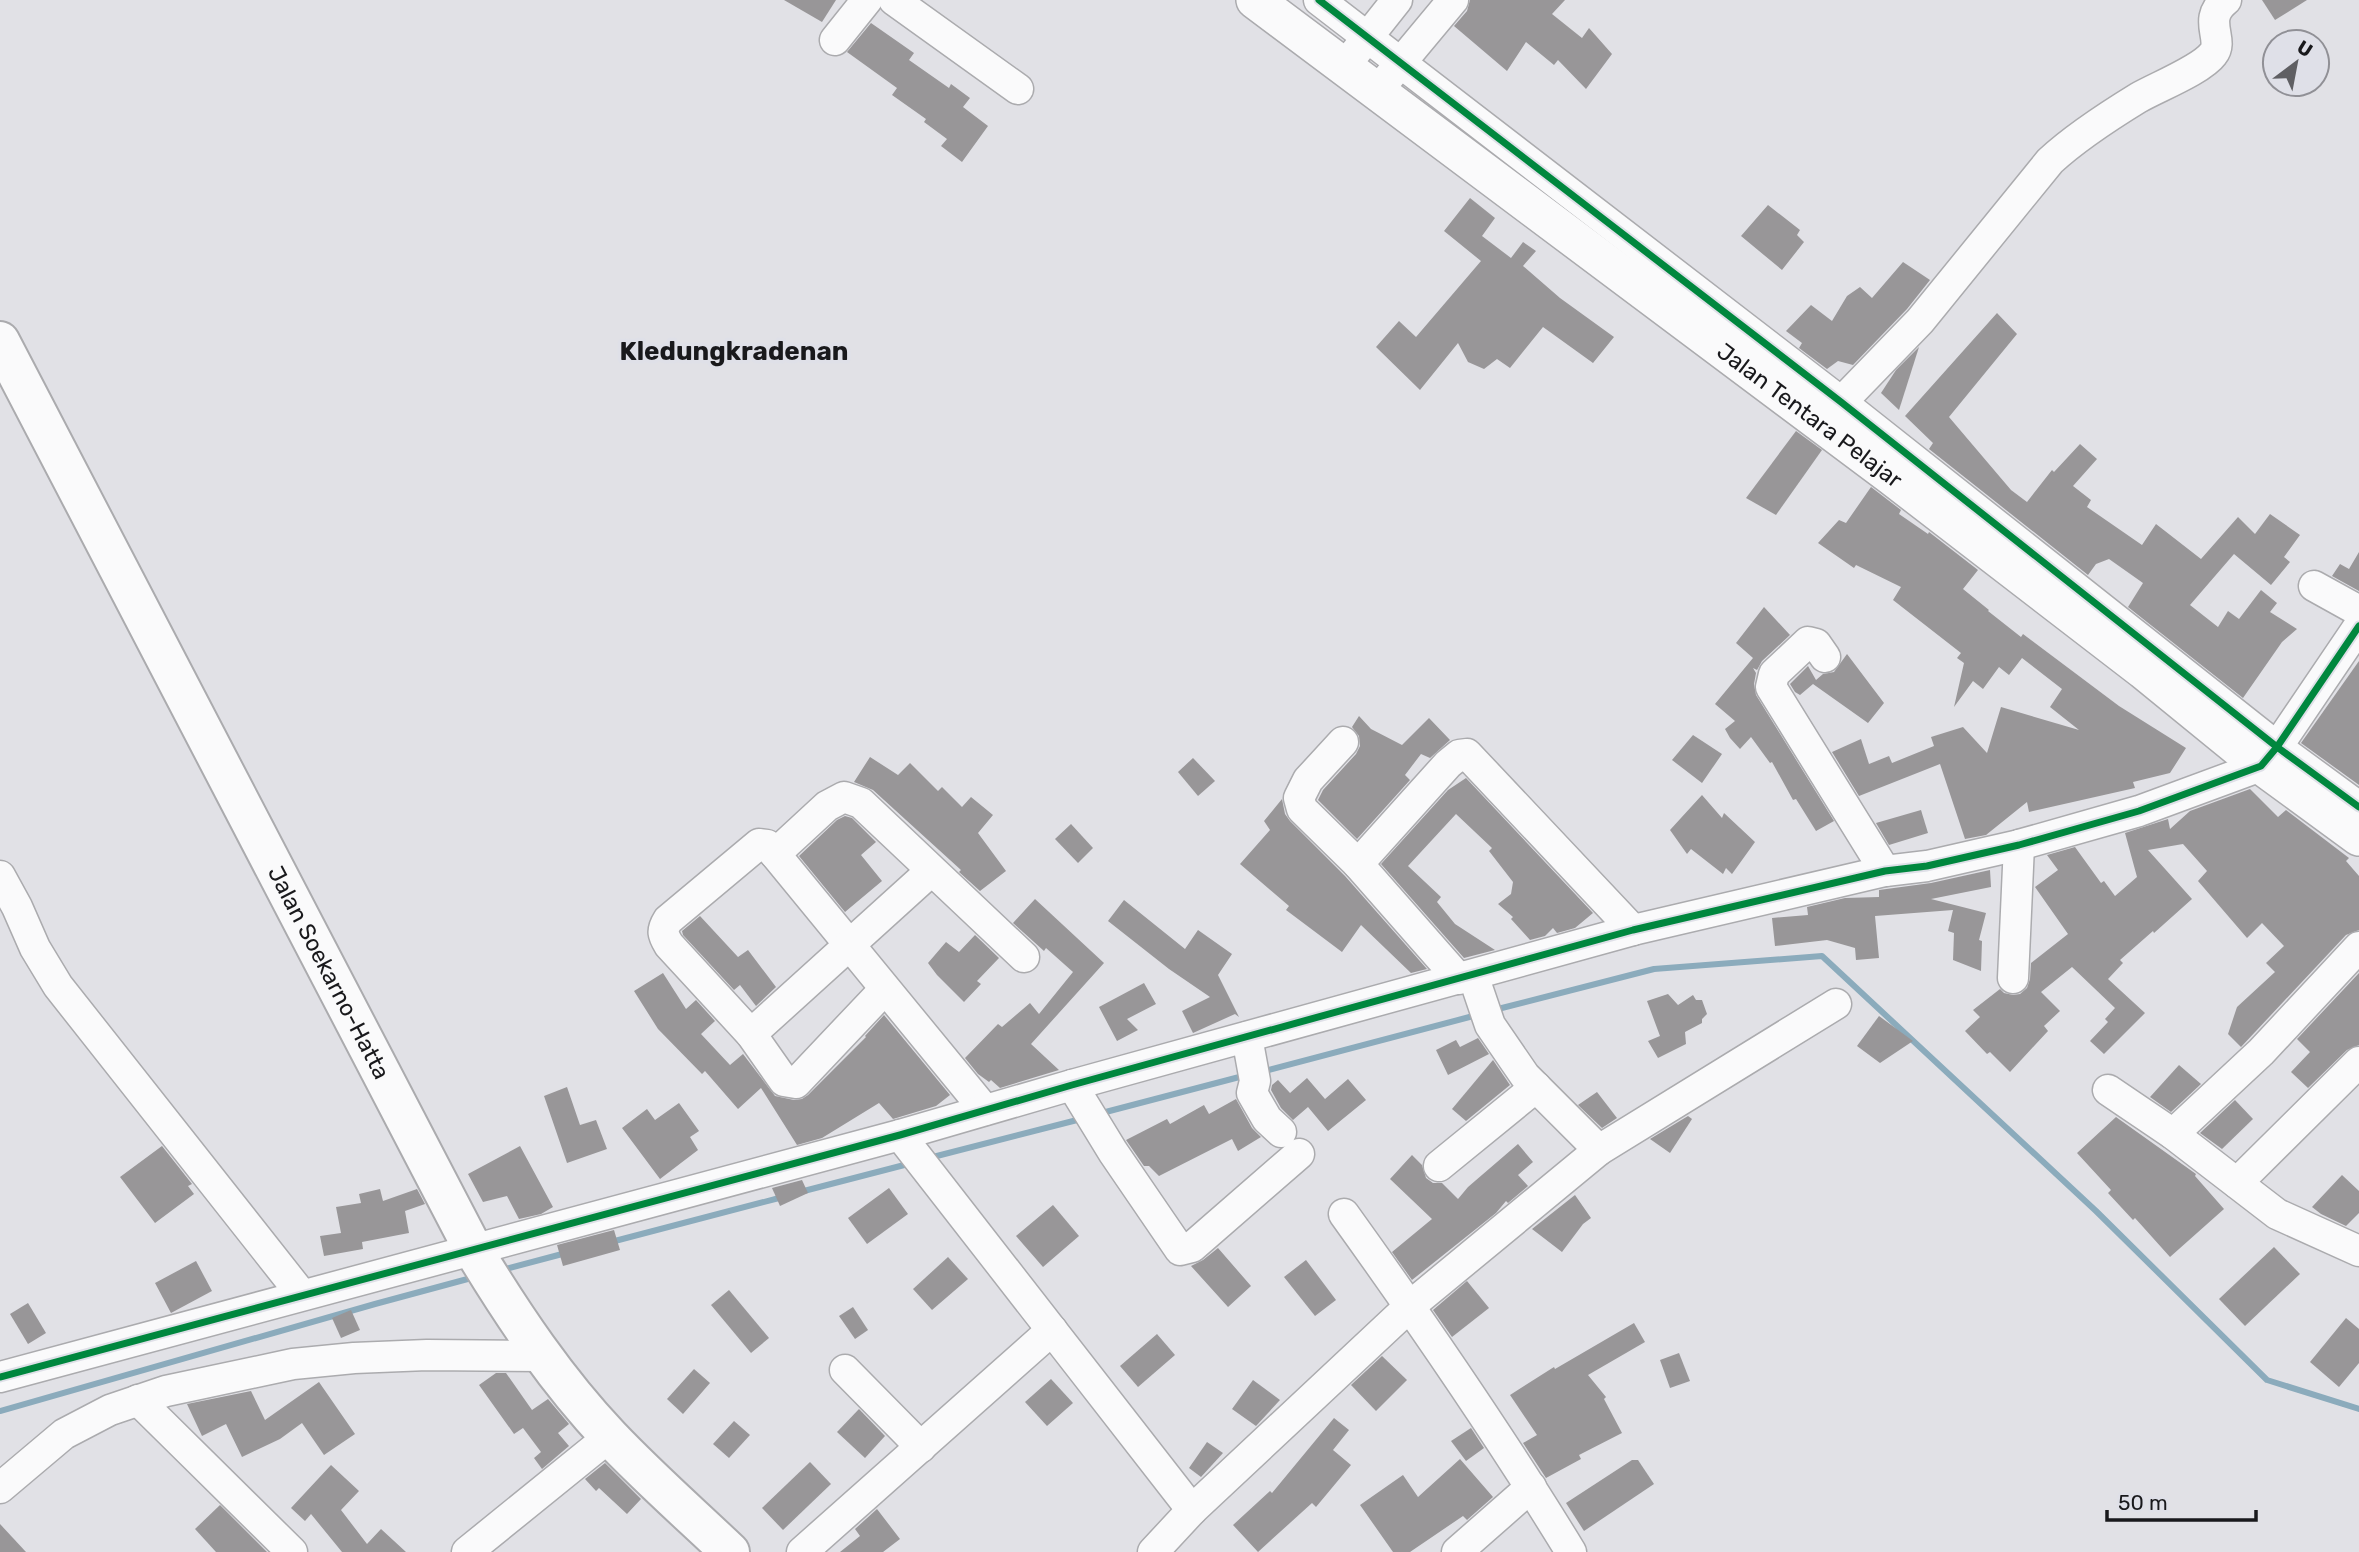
<svg xmlns="http://www.w3.org/2000/svg" width="2359" height="1552" viewBox="0 0 2359 1552" font-family="Rubik,sans-serif">
<style>
.lines{fill:none;stroke-linecap:round;stroke-linejoin:round}
.stream{stroke:#8babbc;stroke-width:6}
.building{fill:#989698}
.minor-casing{stroke:#ababae;stroke-width:33}
.major-casing{stroke:#ababae;stroke-width:40}
.highway-casing{stroke:#ababae;stroke-width:42}
.minor{stroke:#fafafb;stroke-width:30}
.major{stroke:#fafafb;stroke-width:37}
.highway{stroke:#fafafb;stroke-width:38}
.cycleway-casing{stroke:#dfe0e8;stroke-width:11}
.cycleway{stroke:#00873e;stroke-width:7}
.labels{text-anchor:middle;dominant-baseline:central;stroke-width:7;stroke-linejoin:round;paint-order:stroke}
.street-label{font-size:23px;fill:#19191c;stroke:#dfe0e8}
.quarter-label{font-size:26px;font-weight:bold;fill:#19191c;stroke:#dfe0e8}
</style>
<rect width="100%" height="100%" fill="#e1e1e6"/>
<g class="lines">
<g class="stream">
<polyline points="1494,1010 1654,969 1822,956 2096,1211 2267,1380 2359,1409"/>
<polyline points="1261,1072 1477,1015"/>
<polyline points="1098,1114 1247,1075"/>
<polyline points="929,1158 1081,1119"/>
<polyline points="800,1192 912,1163"/>
<polyline points="611,1242 783,1197"/>
<polyline points="502,1270 566,1253"/>
<polyline points="0,1411 375,1304 475,1277"/>
</g>
</g>
<g class="building">
<polygon points="784,0 836,0 822,22"/>
<polygon points="1470,0 1565,0 1552,14 1582,38 1589,28 1612,54 1586,89 1558,60 1554,65 1526,42 1507,71 1454,26 1467,11"/>
<polygon points="2262,0 2307,0 2275,20"/>
<polygon points="871,23 914,53 909,60 949,88 951,84 970,98 963,107 988,126 962,162 941,146 947,139 924,122 926,119 892,95 897,88 847,52"/>
<polygon points="1470,198 1495,218 1482,236 1511,258 1523,242 1536,251 1523,266 1560,298 1614,337 1593,363 1543,327 1510,368 1497,359 1484,369 1468,362 1458,343 1420,390 1376,347 1399,321 1416,337 1481,261 1444,231"/>
<polygon points="1768,205 1800,230 1797,235 1804,242 1782,270 1741,236"/>
<polygon points="1903,262 1930,280 1907,309 1853,365 1838,361 1827,369 1799,348 1802,343 1786,331 1811,305 1832,321 1847,296 1860,287 1872,298"/>
<polygon points="1997,313 2017,334 1949,417 2011,490 2027,502 2052,470 2054,472 2080,444 2097,459 2073,486 2091,500 2087,507 2142,545 2156,524 2201,559 2238,517 2255,534 2270,514 2300,535 2284,557 2290,562 2271,585 2234,554 2190,605 2218,627 2228,611 2239,619 2261,590 2277,603 2270,612 2297,629 2282,642 2243,698 2128,607 2143,583 2109,559 2096,564 2088,575 1929,449 1933,443 1905,416"/>
<polygon points="1919,347 1899,410 1881,393 1896,370"/>
<polygon points="1796,431 1822,450 1776,515 1746,498"/>
<polygon points="1871,487 1901,510 1899,514 1928,534 1929,532 1978,570 1963,589 1989,610 1988,611 2021,637 2023,634 2119,706 2186,748 2170,773 2133,782 2135,788 2029,812 2027,802 1986,835 1965,839 1940,764 1859,796 1832,752 1861,739 1869,764 1889,756 1892,763 1934,746 1931,737 1963,727 1987,753 2001,707 2079,730 2050,707 2062,689 2022,658 2009,675 1999,667 1983,689 1973,681 1954,707 1964,663 1957,658 1961,653 1893,600 1901,587 1856,565 1854,568 1818,543 1839,520 1846,523"/>
<polygon points="2359,552 2359,591 2332,576 2340,564 2349,569"/>
<polygon points="1764,607 1790,635 1762,661 1757,670 1753,668 1756,673 1754,684 1756,695 1834,821 1816,831 1796,799 1793,800 1772,762 1770,763 1751,737 1740,749 1730,738 1725,729 1735,721 1715,704 1753,658 1736,643"/>
<polygon points="1847,654 1884,703 1868,723 1813,684 1800,695 1795,692 1790,684 1808,666 1816,680 1823,674 1834,672"/>
<polygon points="2359,661 2359,785 2301,743"/>
<polygon points="1359,716 1371,729 1402,745 1429,718 1450,740 1430,758 1421,754 1405,775 1410,780 1357,839 1318,800 1323,790 1356,754 1360,746 1359,736 1352,727"/>
<polygon points="1693,735 1722,754 1702,783 1672,760"/>
<polygon points="870,757 898,775 910,763 938,791 942,787 962,807 971,797 993,815 978,833 1006,871 980,891 959,872 961,870 873,790 854,782"/>
<polygon points="1193,758 1215,781 1198,796 1178,772"/>
<polygon points="1466,778 1593,913 1575,928 1557,933 1553,928 1545,936 1530,940 1511,919 1513,917 1498,904 1511,894 1513,882 1489,851 1492,848 1456,814 1408,866 1441,897 1437,902 1455,924 1495,950 1464,958 1381,864 1448,790"/>
<polygon points="2250,789 2278,817 2286,810 2349,858 2346,861 2359,876 2359,930 2346,935 2241,1047 2228,1034 2237,1007 2275,972 2266,963 2284,946 2262,923 2247,938 2198,881 2207,871 2183,844 2148,850 2192,899 2154,933 2153,931 2120,960 2123,963 2108,979 2145,1013 2104,1054 2090,1041 2108,1022 2105,1019 2115,1008 2072,967 2041,992 2060,1011 2044,1026 2048,1031 2010,1072 1990,1052 1987,1054 1965,1031 1980,1017 1973,1010 2000,989 2004,993 2013,995 2020,994 2027,988 2030,979 2031,963 2068,934 2035,887 2058,870 2047,855 2075,847 2101,883 2104,881 2115,896 2137,877 2125,833 2168,819 2170,829 2190,811"/>
<polygon points="1702,795 1722,818 1724,813 1755,842 1732,874 1726,868 1723,874 1691,849 1687,854 1670,830"/>
<polygon points="1282,799 1285,814 1290,821 1345,876 1427,969 1411,973 1361,925 1342,952 1286,910 1289,906 1240,864 1270,830 1264,821"/>
<polygon points="1921,810 1928,833 1889,845 1876,823"/>
<polygon points="845,816 852,818 876,842 861,855 882,881 845,912 799,856 837,820"/>
<polygon points="1071,824 1093,848 1078,863 1055,839"/>
<polygon points="1990,870 1991,887 1931,899 1986,913 1979,940 1982,941 1981,971 1953,960 1954,933 1948,931 1953,910 1875,916 1879,958 1856,960 1855,948 1827,940 1775,946 1772,918 1808,915 1807,907 1845,898 1879,897 1879,890 1931,883"/>
<polygon points="1035,899 1104,963 1031,1044 1059,1070 1000,1088 991,1080 989,1082 978,1074 965,1058 998,1024 1002,1027 1030,1003 1039,1014 1073,972 1046,948 1044,951 1013,923"/>
<polygon points="1124,900 1185,949 1198,930 1232,954 1218,975 1239,1017 1235,1014 1193,1033 1182,1011 1210,997 1169,969 1108,921"/>
<polygon points="700,916 738,957 748,950 776,987 756,1006 740,985 734,990 683,935 682,931"/>
<polygon points="975,935 999,958 977,981 981,984 964,1002 937,975 928,963 946,942 959,952"/>
<polygon points="663,973 686,1009 696,1000 715,1021 701,1034 730,1065 743,1054 775,1096 794,1100 802,1099 808,1095 866,1037 865,1036 884,1015 950,1095 936,1106 893,1119 879,1103 822,1138 797,1145 761,1088 738,1109 705,1071 702,1074 658,1029 634,991"/>
<polygon points="2359,973 2359,1045 2347,1050 2308,1088 2291,1072 2310,1052 2297,1039"/>
<polygon points="1144,983 1156,1004 1127,1019 1138,1030 1117,1041 1099,1007"/>
<polygon points="1668,994 1678,1005 1693,995 1696,1000 1702,1000 1707,1014 1702,1019 1702,1023 1685,1032 1686,1044 1658,1058 1648,1041 1660,1036 1647,1001"/>
<polygon points="1879,1016 1913,1041 1880,1063 1857,1046"/>
<polygon points="1478,1038 1489,1054 1448,1075 1436,1050 1456,1040 1460,1047"/>
<polygon points="1493,1060 1510,1085 1466,1121 1452,1109"/>
<polygon points="2179,1065 2201,1084 2171,1112 2150,1097"/>
<polygon points="1307,1078 1325,1099 1348,1079 1366,1100 1328,1131 1308,1107 1293,1120 1281,1108 1271,1090 1272,1085 1278,1080 1290,1093"/>
<polygon points="567,1087 580,1125 596,1120 607,1149 567,1163 544,1096"/>
<polygon points="1597,1092 1617,1118 1602,1128 1578,1105"/>
<polygon points="1236,1099 1252,1128 1261,1137 1238,1151 1232,1139 1159,1176 1149,1166 1144,1166 1126,1140 1167,1119 1170,1124 1204,1105 1209,1114"/>
<polygon points="2235,1100 2253,1119 2222,1149 2200,1133"/>
<polygon points="679,1103 699,1131 690,1137 698,1150 660,1179 622,1128 647,1109 655,1120"/>
<polygon points="1688,1116 1692,1119 1670,1153 1650,1139"/>
<polygon points="2116,1117 2196,1174 2195,1176 2224,1209 2170,1257 2135,1218 2133,1220 2108,1193 2111,1190 2077,1153"/>
<polygon points="1518,1144 1533,1162 1518,1175 1528,1186 1508,1203 1506,1201 1496,1213 1412,1280 1392,1252 1432,1219 1390,1179 1412,1155 1422,1165 1426,1178 1433,1183 1442,1183 1458,1199 1468,1187"/>
<polygon points="162,1146 192,1184 188,1186 194,1194 155,1223 120,1177"/>
<polygon points="520,1146 553,1207 541,1214 519,1219 507,1196 483,1202 468,1174"/>
<polygon points="2342,1175 2359,1191 2359,1213 2346,1226 2321,1214 2312,1207"/>
<polygon points="802,1180 808,1193 780,1206 772,1188"/>
<polygon points="889,1188 908,1214 867,1244 848,1218"/>
<polygon points="380,1189 383,1201 417,1189 425,1204 405,1211 409,1233 362,1242 363,1249 324,1256 320,1236 341,1233 336,1207 361,1203 359,1194"/>
<polygon points="1575,1195 1591,1218 1583,1224 1562,1252 1532,1229"/>
<polygon points="1053,1205 1079,1236 1043,1267 1016,1236"/>
<polygon points="614,1230 620,1250 563,1266 557,1245"/>
<polygon points="2274,1247 2300,1274 2245,1326 2219,1299"/>
<polygon points="1218,1248 1251,1286 1228,1307 1191,1266 1203,1260"/>
<polygon points="948,1257 968,1279 932,1310 913,1289"/>
<polygon points="1306,1260 1336,1300 1315,1316 1284,1277"/>
<polygon points="196,1261 212,1291 171,1313 155,1283"/>
<polygon points="1467,1281 1489,1308 1452,1337 1433,1310"/>
<polygon points="729,1290 769,1338 751,1353 711,1305"/>
<polygon points="28,1303 46,1333 28,1344 10,1314"/>
<polygon points="853,1307 868,1330 855,1339 839,1316"/>
<polygon points="351,1310 360,1330 341,1338 332,1318"/>
<polygon points="2346,1318 2359,1329 2359,1363 2339,1387 2310,1362"/>
<polygon points="1634,1323 1645,1342 1588,1375 1606,1397 1604,1399 1622,1433 1579,1455 1581,1459 1546,1478 1523,1443 1537,1435 1510,1395 1554,1367 1555,1369"/>
<polygon points="1157,1334 1175,1355 1138,1387 1120,1366"/>
<polygon points="1679,1353 1690,1381 1670,1388 1660,1360"/>
<polygon points="1382,1356 1407,1380 1376,1411 1351,1385"/>
<polygon points="694,1369 710,1383 683,1414 667,1399"/>
<polygon points="496,1373 506,1373 532,1410 548,1399 569,1424 558,1433 569,1446 542,1469 534,1458 541,1452 523,1428 514,1434 479,1385"/>
<polygon points="1051,1379 1073,1403 1047,1426 1025,1402"/>
<polygon points="1253,1380 1280,1400 1256,1426 1232,1409"/>
<polygon points="319,1382 355,1434 324,1455 302,1423 280,1439 242,1457 226,1424 202,1436 187,1404 251,1391 265,1420"/>
<polygon points="859,1409 885,1436 865,1458 837,1432"/>
<polygon points="1334,1418 1349,1430 1333,1450 1351,1465 1316,1507 1312,1503 1258,1552 1233,1525 1270,1491 1272,1493"/>
<polygon points="734,1421 750,1435 729,1458 713,1444"/>
<polygon points="1471,1428 1484,1448 1466,1461 1451,1441"/>
<polygon points="1207,1442 1223,1453 1201,1477 1189,1468"/>
<polygon points="1460,1459 1493,1497 1467,1520 1463,1516 1410,1552 1393,1552 1360,1505 1403,1475 1418,1497"/>
<polygon points="1632,1460 1638,1460 1654,1484 1584,1531 1566,1503"/>
<polygon points="810,1462 831,1484 783,1530 762,1508"/>
<polygon points="605,1463 641,1499 627,1514 599,1488 596,1491 585,1479"/>
<polygon points="331,1465 359,1491 341,1510 367,1544 381,1529 406,1552 342,1552 311,1514 305,1521 291,1508"/>
<polygon points="220,1505 267,1552 216,1552 195,1529"/>
<polygon points="877,1509 900,1539 883,1552 840,1552 860,1536 855,1529"/>
<polygon points="0,1524 26,1552 0,1552"/>
</g>
<g class="lines">
<defs>
<g id="minor">
<polyline points="894,0 1018,89"/>
<polyline points="1319,0 1841,402 2277,747 2359,807"/>
<polyline points="835,40 867,0"/>
<polyline points="1355,53 1397,0"/>
<polyline points="1388,78 1453,0"/>
<path d="M1828,416L1920,321L2050,161C2076,137 2107,117 2138,98C2157,87 2201,70 2213,54C2225,39 2201,20 2226,0"/>
<polyline points="2314,586 2359,611"/>
<polyline points="1825,657 1816,644 1808,642 1774,674 1771,687 1885,871"/>
<polyline points="1343,742 1308,780 1299,798 1302,809 1358,864 1459,979"/>
<polyline points="775,854 985,1110"/>
<polyline points="1358,864 1448,764 1459,755 1467,754 1633,930"/>
<polyline points="0,876 17,907 35,948 58,986 302,1295"/>
<polyline points="1473,975 1490,1025 1525,1076 1599,1150"/>
<polyline points="2013,978 2019,845"/>
<path d="M885,989L796,1083L784,1081L751,1034L669,945C663,935 661,931 668,920L759,844L767,845L775,854L827,806L844,797L861,803L1024,957"/>
<polyline points="751,1034 931,871"/>
<polyline points="1247,1037 1255,1081 1252,1093 1267,1119 1281,1132"/>
<polyline points="1072,1085 1113,1152 1180,1250 1192,1247 1299,1154"/>
<polyline points="2108,1090 2173,1134 2277,1214 2359,1251"/>
<polyline points="2173,1134 2261,1052 2359,947"/>
<polyline points="900,1135 1192,1510"/>
<polyline points="1439,1166 1536,1087"/>
<polyline points="2237,1183 2359,1062"/>
<path d="M1344,1214C1423,1324 1500,1436 1571,1552"/>
<polyline points="845,1370 921,1447"/>
<polyline points="0,1377 900,1135 1072,1085 1633,930 1885,871 1927,866 2019,845 2139,811 2261,766 2277,747 2359,626"/>
<polyline points="138,1400 292,1552"/>
<polyline points="0,1488 64,1434 110,1410 166,1391 293,1364 354,1358 427,1355 542,1356"/>
<polyline points="467,1552 609,1437"/>
<polyline points="802,1552 1052,1330"/>
<polyline points="1153,1552 1192,1510 1410,1306 1599,1150 1836,1004"/>
<polyline points="1457,1552 1531,1487"/>
</g>
<g id="major">
<path id="s1" d="M1255,0L1891,476L2143,670L2251,758L2359,837"/>
</g>
<g id="highway">
<path id="s2" d="M0,341L474,1251C514,1317 557,1381 610,1437C648,1477 690,1514 730,1552"/>
</g>
</defs>
<use href="#minor" class="minor-casing"/>
<use href="#major" class="major-casing"/>
<use href="#highway" class="highway-casing"/>
<use href="#minor" class="minor"/>
<use href="#major" class="major"/>
<use href="#highway" class="highway"/>
<defs>
<g id="cycleway">
<polyline points="1319,0 1841,402 2277,747 2359,807"/>
<polyline points="0,1377 900,1135 1072,1085 1633,930 1885,871 1927,866 2019,845 2139,811 2261,766 2277,747 2359,626"/>
</g>
</defs>
<use href="#cycleway" class="cycleway-casing"/>
<use href="#cycleway" class="cycleway"/>
</g>
<g class="labels">
<g class="street-label">
<text stroke="none"><textPath href="#s1" startOffset="693">Jalan Tentara Pelajar</textPath></text>
<text stroke="none"><textPath href="#s2" startOffset="712">Jalan Soekarno-Hatta</textPath></text>
</g>
<g class="quarter-label">
<text x="734" y="351">Kledungkradenan</text>
</g>
</g>
<g transform="translate(2296 63) rotate(32)"><circle r="33" fill="#dfe0e8" stroke="#909096" stroke-width="2"/>
<path d="M0-5L12 26L0 18L-12 26Z" fill="#5f5f63"/>
<text y="-10" font-size="19" font-weight="bold" text-anchor="middle" fill="#19191c">U</text>
</g>
<path d="M2107 1510v10h149v-10" fill="none" stroke="#19191c" stroke-width="3.5"/>
<text x="2118" y="1510" font-size="21" fill="#19191c" stroke="#dfe0e8" stroke-width="5" paint-order="stroke">50 m</text>
</svg>
